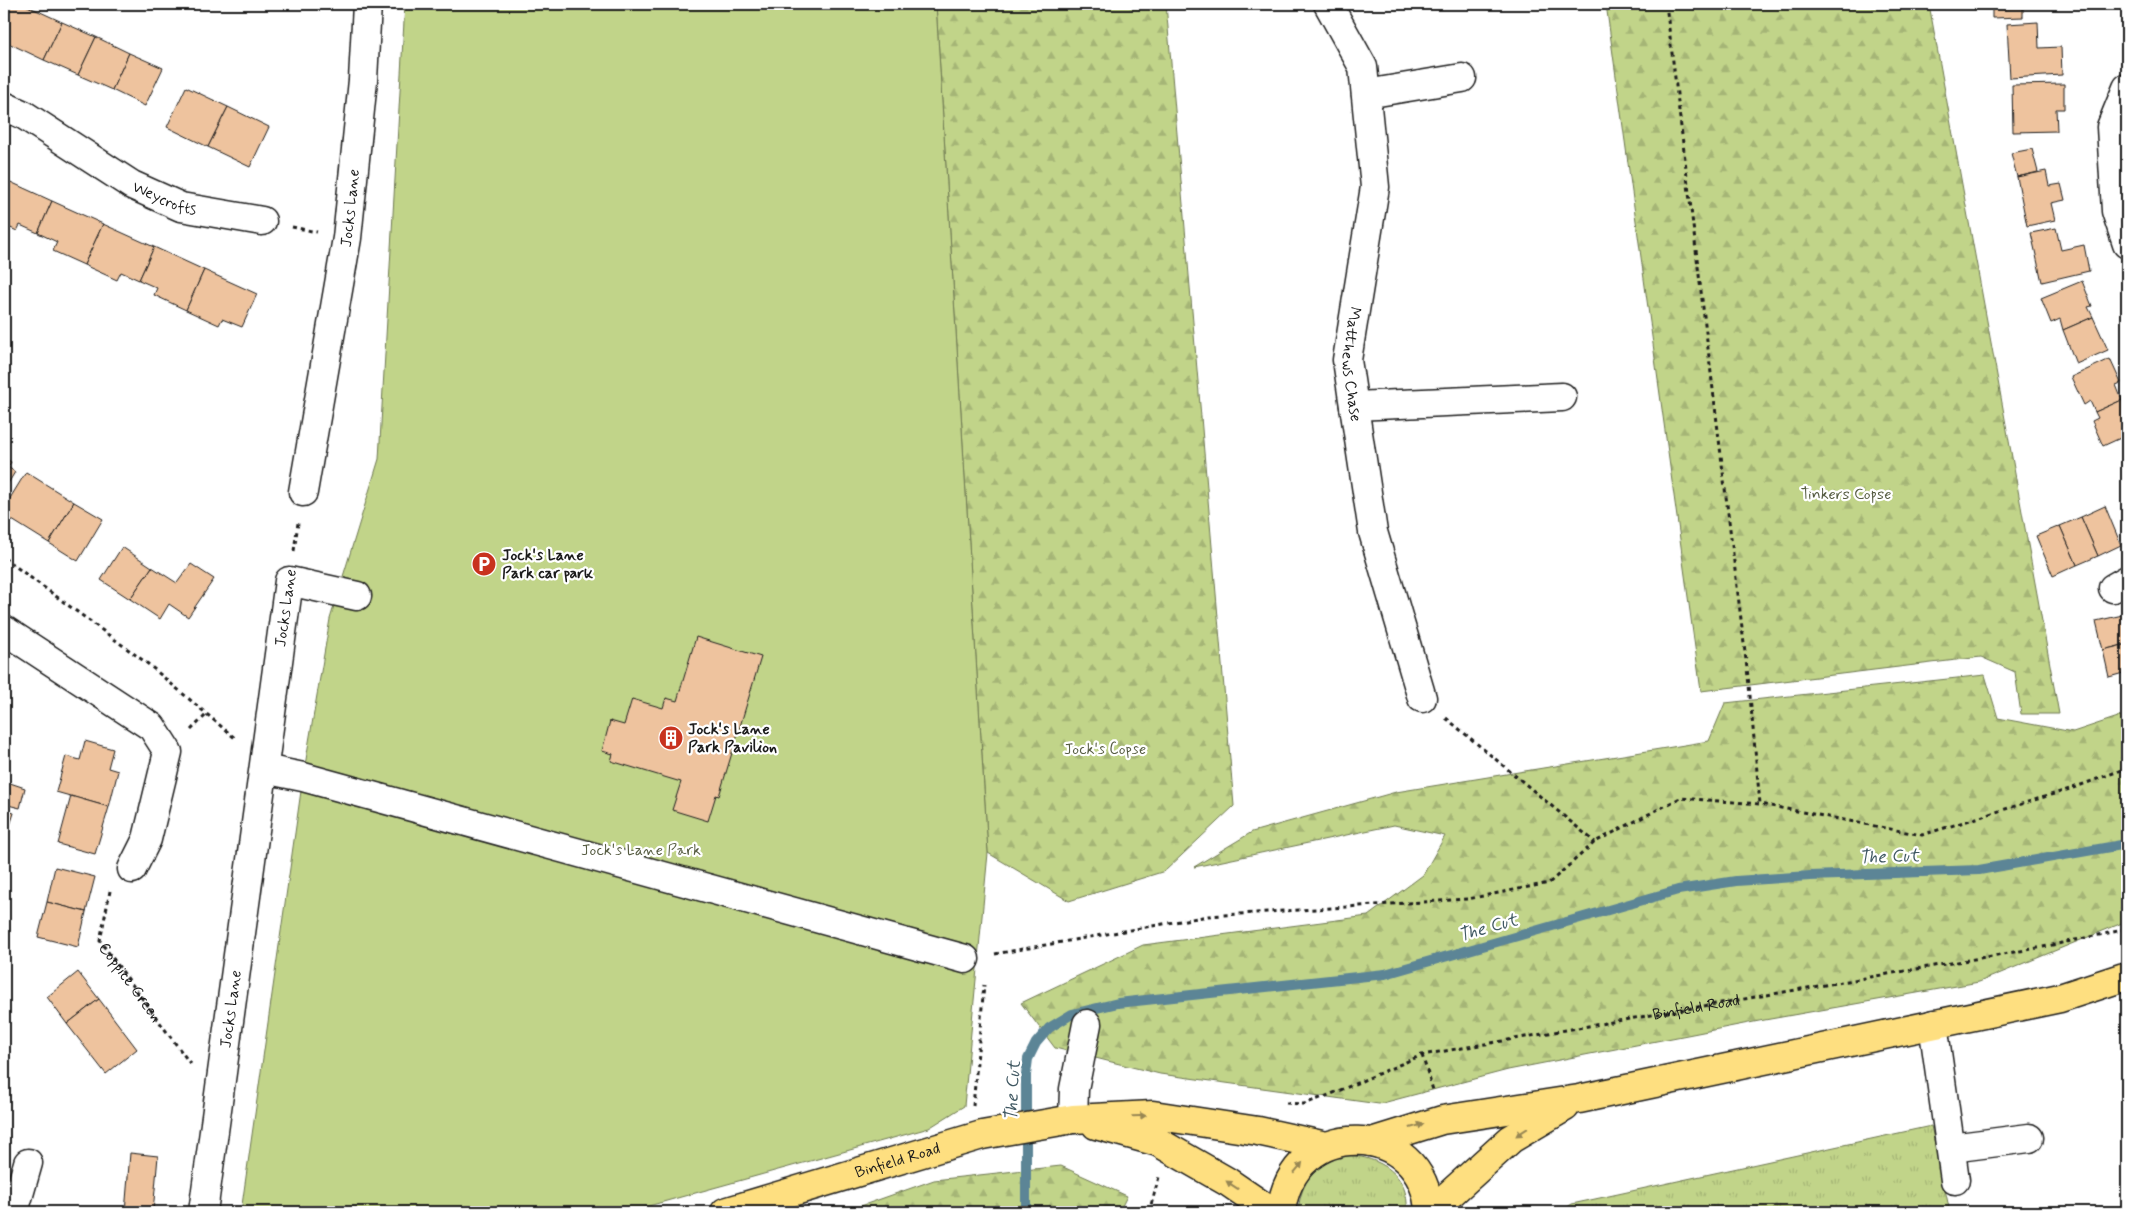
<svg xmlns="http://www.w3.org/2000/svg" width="2131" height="1216" viewBox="0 0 2131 1216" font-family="Mynerve,sans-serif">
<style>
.grass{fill:url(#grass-tufts);stroke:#6e7852}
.forest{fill:url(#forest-firs);stroke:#6e7852}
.park{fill:#c1d489;stroke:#6e7852}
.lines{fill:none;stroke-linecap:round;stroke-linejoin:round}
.stream{stroke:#5c8596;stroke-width:10}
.building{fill:#eec39e;stroke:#1c1c1c}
.minor-casing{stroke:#1c1c1c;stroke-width:31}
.major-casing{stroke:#1c1c1c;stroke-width:31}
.path{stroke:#1c1c1c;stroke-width:3;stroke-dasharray:4 4;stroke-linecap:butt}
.minor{stroke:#fff;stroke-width:28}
.major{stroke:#fedf80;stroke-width:28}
.oneway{fill:#988753}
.labels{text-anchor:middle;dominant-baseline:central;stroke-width:4.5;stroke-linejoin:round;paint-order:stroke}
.street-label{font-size:16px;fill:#1c1c1c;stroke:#fff}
.park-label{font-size:16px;fill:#565c42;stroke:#fff}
.poi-label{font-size:16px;font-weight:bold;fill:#1c1c1c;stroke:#fff;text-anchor:start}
.water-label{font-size:18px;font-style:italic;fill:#415963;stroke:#fff}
</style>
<defs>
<pattern id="grass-tufts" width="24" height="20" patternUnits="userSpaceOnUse" patternTransform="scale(1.25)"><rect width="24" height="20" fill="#c1d489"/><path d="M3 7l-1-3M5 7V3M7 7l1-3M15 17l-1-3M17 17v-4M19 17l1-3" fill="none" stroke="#a5b576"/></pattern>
<pattern id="forest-firs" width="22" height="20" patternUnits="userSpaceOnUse" patternTransform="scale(1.25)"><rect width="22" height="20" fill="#c1d489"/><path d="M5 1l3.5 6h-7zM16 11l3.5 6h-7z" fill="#a5b576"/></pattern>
</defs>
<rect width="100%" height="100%" fill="#fff"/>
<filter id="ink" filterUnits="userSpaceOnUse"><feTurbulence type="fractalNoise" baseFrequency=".02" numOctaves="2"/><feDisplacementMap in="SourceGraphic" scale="10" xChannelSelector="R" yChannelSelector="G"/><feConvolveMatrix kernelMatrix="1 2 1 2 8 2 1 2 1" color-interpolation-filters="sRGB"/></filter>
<g filter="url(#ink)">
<g class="grass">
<polygon points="1931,1126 1950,1212 1560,1212 1572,1204"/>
<path d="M1346,1155C1380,1157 1410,1174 1407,1212H1298C1301,1180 1315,1164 1346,1155Z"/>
</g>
<g class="forest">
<polygon points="936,4 1166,4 1234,806 1165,871 1069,901 988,853"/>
<polygon points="1606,4 1929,4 2059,714 2021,714 2015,672 1981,657 1701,691"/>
<polygon points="1985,675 1998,718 2073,732 2127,714 2127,921 1979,982 1759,1021 1508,1070 1379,1104 1160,1074 1055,1048 1021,1003 1143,945 1368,916 1423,875 1445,836 1394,825 1194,867 1252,832 1396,792 1709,741 1725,703"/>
<polygon points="1061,1166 1127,1196 1119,1212 844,1212 934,1180"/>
</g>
<polygon class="park" points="405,4 936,4 988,853 964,1106 929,1128 627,1212 241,1212 303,777 330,619 379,459"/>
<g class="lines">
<polyline class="stream" points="1026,1212 1026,1075 1028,1059 1036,1043 1049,1028 1072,1014 1118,1003 1385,974 1678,890 1736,881 1810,876 1979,870 2127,844"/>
</g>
<g class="building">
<polygon points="10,4 23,4 62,22 44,60 4,41 4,17"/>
<polygon points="1992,4 2023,4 2023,17 1992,18"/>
<polygon points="62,22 96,37 78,75 44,60"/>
<polygon points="2038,22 2039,48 2061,47 2062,75 2010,78 2007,24"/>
<polygon points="96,37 129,53 112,90 78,75"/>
<polygon points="129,53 163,68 145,106 112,90"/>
<polygon points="2064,84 2064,109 2056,109 2057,131 2013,132 2012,85"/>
<polygon points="186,87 228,107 208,147 167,127"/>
<polygon points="228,107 269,127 250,167 208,147"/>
<polygon points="2032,149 2038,172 2017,177 2011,153"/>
<polygon points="2046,171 2049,186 2061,184 2065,200 2051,203 2055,220 2027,226 2017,177"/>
<polygon points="4,179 52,201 38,233 20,225 17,231 4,225"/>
<polygon points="52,201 103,224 84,265 53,251 57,242 38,233"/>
<polygon points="103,224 154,247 139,280 121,272 117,280 84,265"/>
<polygon points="2056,228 2061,250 2084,245 2089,271 2042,282 2031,233"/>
<polygon points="154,247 204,270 186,310 154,295 157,288 139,280"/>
<polygon points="204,270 257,294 242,327 222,319 219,325 186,310"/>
<polygon points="2082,281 2092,306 2088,307 2093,317 2063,330 2060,319 2051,323 2041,298"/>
<polygon points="2093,317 2108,350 2076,364 2063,330"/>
<polygon points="2110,359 2121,383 2116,385 2122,400 2095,412 2090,401 2084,405 2071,377"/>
<polygon points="2122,400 2127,412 2127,435 2103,446 2092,421 2098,418 2095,412"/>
<polygon points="4,457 11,462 8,467 15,472 4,490"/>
<polygon points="26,472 74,502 49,543 4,515 4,508"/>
<polygon points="74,502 103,519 78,561 49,543"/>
<polygon points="2105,506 2121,545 2098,556 2081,517"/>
<polygon points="2081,517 2098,556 2077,565 2060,526"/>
<polygon points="2060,526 2077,565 2053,576 2036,536"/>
<polygon points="122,547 152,567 130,599 101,580"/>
<polygon points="191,564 214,579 188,617 169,604 160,619 130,599 152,567 177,583"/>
<polygon points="2127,614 2127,644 2103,650 2096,621"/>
<polygon points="696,637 761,657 719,796 716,795 708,821 672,810 681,782 611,761 613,754 602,751 610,721 624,725 632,699 663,708 666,698 677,701"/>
<polygon points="2127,644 2127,672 2109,677 2103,650"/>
<polygon points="85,741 113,749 108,768 118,771 109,807 56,792 66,756 80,760"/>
<polygon points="4,781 25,788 20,808 4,804"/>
<polygon points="71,796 109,807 95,854 58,844"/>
<polygon points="4,810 14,813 6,838 4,837"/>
<polygon points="55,867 95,877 86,912 47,902"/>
<polygon points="47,902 86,912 78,947 38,937"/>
<polygon points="78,972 99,999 67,1024 47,997"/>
<polygon points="99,999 137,1049 106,1074 67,1024"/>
<polygon points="130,1153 158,1156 153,1212 125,1212"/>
</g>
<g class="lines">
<defs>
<g id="minor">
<path id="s3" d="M1328,4L1363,67L1375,187L1347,360L1373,532L1422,698"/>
<polyline points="2127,88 2111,127 2116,211 2127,244"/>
<polyline points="1366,94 1462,78"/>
<path id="s4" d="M4,106L24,115L132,185L181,207L262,221"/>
<polyline points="1354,406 1562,397"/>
<path id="s5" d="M303,492L347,238L363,80L367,4"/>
<polyline points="2113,588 2127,580"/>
<polyline points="4,630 152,727 168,752 147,839 132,869"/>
<polyline points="264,769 303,777 965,959"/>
<polyline points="1933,1024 1955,1180"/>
<polyline points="1073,1119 1074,1089 1087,1024"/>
<polyline points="1951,1148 2029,1138"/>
<polyline points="14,1212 28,1163"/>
<path id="s6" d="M203,1212L289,581L357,596"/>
</g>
<g id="major">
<polyline points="1096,1125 1158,1142 1228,1182 1272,1212"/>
<polyline points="1371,1142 1442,1120 1579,1099 2060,998 2127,976"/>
<path id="s7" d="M725,1212L982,1135L1073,1119L1153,1115L1258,1131L1326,1146"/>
<path d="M1281,1212C1292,1114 1425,1120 1429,1212"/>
<polyline points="1437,1212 1449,1195 1511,1139 1565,1107"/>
</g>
</defs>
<use href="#minor" class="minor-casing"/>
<use href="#major" class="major-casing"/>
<g class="path">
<polyline points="1666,4 1749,685 1760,804"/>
<polyline points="292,227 317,232"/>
<polyline points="294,551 298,523"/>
<polyline points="4,558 148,664 236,739"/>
<polyline points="1446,718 1595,842"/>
<polyline points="191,730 206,715"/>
<path id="s1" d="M110,891L100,941L189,1062L192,1063"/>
<polyline points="995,954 1208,916 1468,899 1549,883 1595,842 1680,798 1760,804 1922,835 2073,788 2127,768"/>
<polyline points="1422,1055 1433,1090"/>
<path id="s2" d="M1286,1103L1304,1104L1329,1095L1422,1055L2043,947L2127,929"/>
<polyline points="973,1106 984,985"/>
<polyline points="1149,1212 1159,1177"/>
</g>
<use href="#minor" class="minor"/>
<use href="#major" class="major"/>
</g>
<defs><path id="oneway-solid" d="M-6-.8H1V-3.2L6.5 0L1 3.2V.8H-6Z" transform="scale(1.25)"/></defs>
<g class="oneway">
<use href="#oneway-solid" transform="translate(1139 1116) rotate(-2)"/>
<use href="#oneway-solid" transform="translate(1417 1126) rotate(-16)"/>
<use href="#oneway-solid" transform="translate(1522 1132) rotate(147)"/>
<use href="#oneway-solid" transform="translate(1298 1168) rotate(-50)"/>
<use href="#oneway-solid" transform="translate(1232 1185) rotate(-146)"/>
</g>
</g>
<defs>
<symbol id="parking-disc" viewBox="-11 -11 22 22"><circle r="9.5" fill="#c8321e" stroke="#fff"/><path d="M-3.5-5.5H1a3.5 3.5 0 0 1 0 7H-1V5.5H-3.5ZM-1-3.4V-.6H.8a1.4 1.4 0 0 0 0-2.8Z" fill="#fff"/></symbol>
<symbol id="building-disc" viewBox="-11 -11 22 22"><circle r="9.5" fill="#c8321e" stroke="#fff"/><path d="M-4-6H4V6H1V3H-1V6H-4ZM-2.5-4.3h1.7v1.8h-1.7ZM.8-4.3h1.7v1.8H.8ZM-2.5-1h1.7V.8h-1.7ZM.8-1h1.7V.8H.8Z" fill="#fff"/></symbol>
</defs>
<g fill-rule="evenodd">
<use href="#parking-disc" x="470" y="550" width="28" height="28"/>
<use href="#building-disc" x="657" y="724" width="28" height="28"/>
</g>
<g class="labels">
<g class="street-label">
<text stroke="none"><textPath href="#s4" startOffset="186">Weycrofts</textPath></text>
<text stroke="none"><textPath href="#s5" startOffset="288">Jocks Lane</textPath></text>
<text stroke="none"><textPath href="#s3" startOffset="372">Matthews Chase</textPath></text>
<text transform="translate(286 608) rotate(-82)">Jocks Lane</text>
<text stroke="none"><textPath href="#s1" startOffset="102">Coppice Green</textPath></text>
<text stroke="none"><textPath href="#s2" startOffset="424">Binfield Road</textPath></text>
<text stroke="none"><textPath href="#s6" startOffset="205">Jocks Lane</textPath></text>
<text stroke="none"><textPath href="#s7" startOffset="180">Binfield Road</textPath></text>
</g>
<g class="park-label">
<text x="1846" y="494">Tinkers Copse</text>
<text x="1105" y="749">Jock's Copse</text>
<text x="641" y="850">Jock's Lane Park</text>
</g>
<g class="poi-label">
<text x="502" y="555">Jock's Lane<tspan x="502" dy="18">Park car park</tspan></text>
<text x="688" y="729">Jock's Lane<tspan x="688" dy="18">Park Pavilion</tspan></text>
</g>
<g class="water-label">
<text transform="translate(1889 857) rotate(-2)">The Cut</text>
<text transform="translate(1488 928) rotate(-16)">The Cut</text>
<text transform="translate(1013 1091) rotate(-87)">The Cut</text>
</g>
</g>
<rect width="2131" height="1216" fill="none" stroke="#fff" stroke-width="20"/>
<rect x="10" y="10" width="2111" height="1196" fill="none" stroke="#1c1c1c" stroke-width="2" filter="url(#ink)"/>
</svg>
